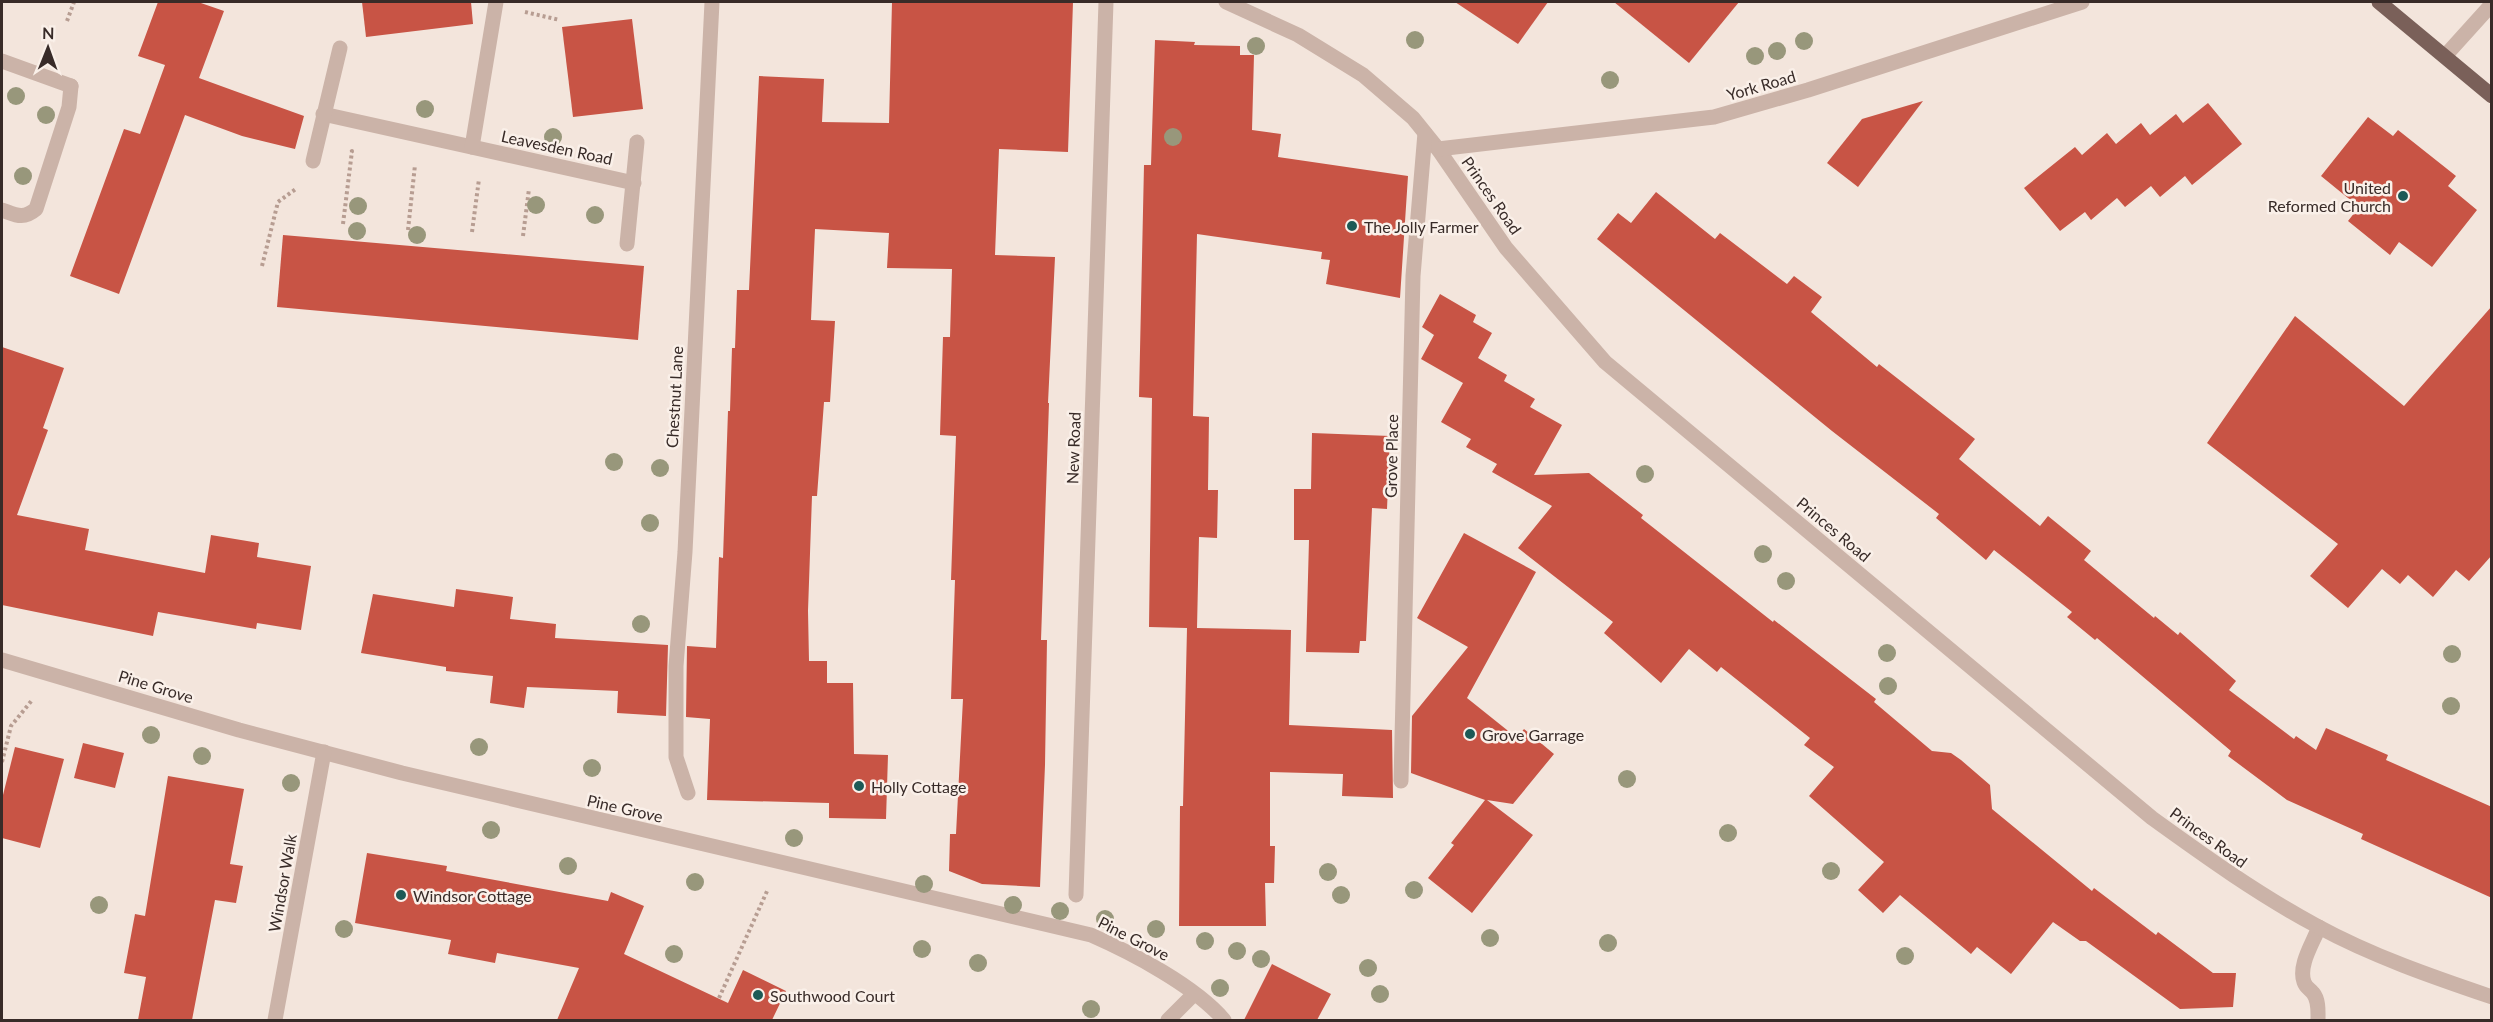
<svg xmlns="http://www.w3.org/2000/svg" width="2493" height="1022" viewBox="0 0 2493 1022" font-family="Lato,sans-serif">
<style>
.building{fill:#c85445}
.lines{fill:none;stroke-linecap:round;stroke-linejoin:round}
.path{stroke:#b79d92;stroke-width:4;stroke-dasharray:3 3;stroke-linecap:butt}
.lane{stroke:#cbb3a8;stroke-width:15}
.street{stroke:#cbb3a8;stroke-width:15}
.primary{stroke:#7a6059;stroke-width:15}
.tree{fill:#98977b}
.poi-dot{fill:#1d5a56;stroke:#faf0e9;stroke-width:2}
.labels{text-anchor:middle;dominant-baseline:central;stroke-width:5;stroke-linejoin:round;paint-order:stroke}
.street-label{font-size:16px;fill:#382b28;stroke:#faf0e9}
.poi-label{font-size:16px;fill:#382b28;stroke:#faf0e9;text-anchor:start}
</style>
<rect width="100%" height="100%" fill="#f3e5dc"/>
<g class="building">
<polygon points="158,2 198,2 224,11 199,78 304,116 295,149 242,136 185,115 119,294 70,276 124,129 140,134 165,65 138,56"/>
<polygon points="362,2 471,2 473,24 366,37"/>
<polygon points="892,2 1073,2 1068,152 999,149 995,255 1055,257 1048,403 1049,403 1041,640 1047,640 1045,765 1040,887 982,884 949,871 950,834 956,834 963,699 951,699 955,580 951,580 956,436 940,435 943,337 950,337 952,269 887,268 889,233 815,229 811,320 835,321 830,402 824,402 817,496 812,496 808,611 809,661 827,661 827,683 853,683 854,754 888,755 886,819 829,818 829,803 707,800 710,719 686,717 687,646 716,648 719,557 723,558 728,411 730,411 732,348 735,348 737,290 749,290 759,76 824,79 822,122 889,123"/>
<polygon points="1455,2 1548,2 1518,44"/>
<polygon points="1614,2 1739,2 1689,63"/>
<polygon points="632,19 643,109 573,117 562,27"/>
<polygon points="1155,40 1195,42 1194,45 1240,46 1240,55 1254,55 1252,130 1281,134 1278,157 1408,176 1400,298 1326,284 1330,260 1321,259 1322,252 1197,234 1193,416 1209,417 1208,490 1218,490 1217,538 1199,537 1197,628 1291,630 1289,725 1392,730 1393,798 1342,796 1343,774 1270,772 1270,846 1275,846 1274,883 1265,883 1266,926 1179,926 1180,806 1183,806 1187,628 1149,627 1152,398 1139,397 1144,165 1151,165"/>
<polygon points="1923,101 1858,187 1827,163 1862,119"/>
<polygon points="2208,103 2242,144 2192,185 2185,176 2160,197 2151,186 2125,207 2117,198 2091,220 2085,212 2060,231 2024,188 2075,147 2082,155 2107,133 2116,144 2141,123 2150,135 2176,114 2183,123"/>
<polygon points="2368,117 2393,136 2398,130 2456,176 2448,186 2477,210 2432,267 2399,242 2390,255 2348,221 2359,207 2321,176"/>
<polygon points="1656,192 1715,239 1720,233 1787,284 1794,276 1822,297 1811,312 1877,367 1879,364 1975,439 1959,459 2040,526 2048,516 2091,551 2084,560 2154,618 2155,616 2178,635 2180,632 2236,681 2229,690 2294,739 2296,736 2316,750 2326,728 2388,755 2386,760 2492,807 2492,898 2361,839 2363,834 2287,800 2228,756 2231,751 2097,638 2095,640 2067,617 2072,612 1994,550 1986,560 1936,518 1939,514 1832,431 1597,239 1618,213 1631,223"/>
<polygon points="283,235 644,266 638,340 277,307"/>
<polygon points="1440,294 1476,315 1473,322 1492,333 1478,358 1507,375 1504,381 1535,399 1530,407 1562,425 1534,475 1589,473 1643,515 1641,518 1773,622 1774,620 1876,699 1874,702 1932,751 1951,753 1961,760 1990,785 1992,809 2092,891 2094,888 2156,935 2158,932 2213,973 2236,973 2233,1007 2180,1009 2086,941 2080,941 2053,922 2011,974 1977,947 1971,954 1900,895 1883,913 1858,890 1884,862 1809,796 1834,767 1804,745 1810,738 1721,667 1717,672 1689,649 1661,683 1604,633 1613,622 1518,548 1552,506 1492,472 1497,464 1466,447 1471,439 1441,422 1463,383 1421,359 1434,335 1422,327"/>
<polygon points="2492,306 2492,555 2469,581 2456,570 2433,597 2408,575 2400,584 2382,569 2348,608 2310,576 2338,544 2207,443 2295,316 2404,406"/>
<polygon points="2,347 64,368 43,428 48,430 17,515 89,529 85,550 205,573 211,535 259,543 257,557 311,566 301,630 257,623 256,629 158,612 153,636 2,605"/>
<polygon points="1312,433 1390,436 1387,509 1372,508 1366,641 1360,641 1359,653 1306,652 1309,540 1294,540 1294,489 1311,489"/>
<polygon points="1464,533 1536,572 1467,698 1517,738 1524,729 1554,754 1513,804 1487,800 1533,835 1472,913 1428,878 1454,845 1451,843 1485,800 1411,773 1412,716 1468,647 1417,618"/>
<polygon points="456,589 513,597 510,619 556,624 555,638 668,645 666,716 617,713 618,691 527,687 524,708 490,703 493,676 446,671 446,667 361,653 373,594 454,607"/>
<polygon points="83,743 124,753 115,788 74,778"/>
<polygon points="15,747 64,759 40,848 2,838 2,799"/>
<polygon points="168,776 244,789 230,864 243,866 236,903 215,900 192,1020 138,1020 146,977 124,973 135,914 145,916"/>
<polygon points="367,853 447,866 446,871 608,901 611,892 644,906 624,954 728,1003 743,970 786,991 772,1020 557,1020 579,968 497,953 495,963 448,954 451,940 355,923"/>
<polygon points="1272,964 1331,994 1317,1020 1244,1020"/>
</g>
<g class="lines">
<g class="path">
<polyline points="525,12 560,20"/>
<polyline points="67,21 74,2"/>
<polyline points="343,224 352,151 351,152"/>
<polyline points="408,230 415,165"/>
<polyline points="472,232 479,179"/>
<polyline points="523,236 529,189"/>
<polyline points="262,266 278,202 297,188"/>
<polyline points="2,762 11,726 33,699"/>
<polyline points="719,998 768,889"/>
</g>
<g class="lane">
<polyline points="2445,56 2492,4"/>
<polyline points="323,114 634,183"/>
<polyline points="313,161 340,48"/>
<path d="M2,210C16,215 23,220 36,209L69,107L71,86"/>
<polyline points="627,244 637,142"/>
<path d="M2318,1020C2318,1012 2319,1000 2313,993C2310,989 2306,988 2304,982C2298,965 2313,943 2319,927"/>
</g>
<g class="street">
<path d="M1226,2L1298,35L1363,75L1413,118L1438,149L1506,248L1605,362L2152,818C2206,857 2259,895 2317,926C2372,956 2433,977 2492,997"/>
<polyline points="2,61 71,86"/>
<polyline points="472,147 496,2"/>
<polyline points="1438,149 1714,117 1808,90 2082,2"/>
<path d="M2,660L239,730L402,773L1091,935C1132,953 1195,986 1224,1020"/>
<polyline points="1401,781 1413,276 1425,133"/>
<polyline points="688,793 676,757 676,666 685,552 712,2"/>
<polyline points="1076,895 1106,2"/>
<polyline points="275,1020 324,752"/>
<polyline points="1168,1020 1194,994"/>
</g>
<polyline class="primary" points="2379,2 2492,96"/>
</g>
<g class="tree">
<circle cx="1415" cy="40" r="9"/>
<circle cx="1804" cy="41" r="9"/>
<circle cx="1256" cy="46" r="9"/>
<circle cx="1777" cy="51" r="9"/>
<circle cx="1755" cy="56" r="9"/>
<circle cx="1610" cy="80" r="9"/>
<circle cx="16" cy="96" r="9"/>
<circle cx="425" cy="109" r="9"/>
<circle cx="46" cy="115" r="9"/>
<circle cx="553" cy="137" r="9"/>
<circle cx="1173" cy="137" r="9"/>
<circle cx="23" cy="176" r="9"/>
<circle cx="536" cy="205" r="9"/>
<circle cx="358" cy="206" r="9"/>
<circle cx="595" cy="215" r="9"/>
<circle cx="357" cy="231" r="9"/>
<circle cx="417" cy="235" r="9"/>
<circle cx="614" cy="462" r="9"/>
<circle cx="660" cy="468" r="9"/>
<circle cx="1645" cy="474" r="9"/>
<circle cx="650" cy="523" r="9"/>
<circle cx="1763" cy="554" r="9"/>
<circle cx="1786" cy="581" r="9"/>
<circle cx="641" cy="624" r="9"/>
<circle cx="1887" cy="653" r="9"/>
<circle cx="2452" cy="654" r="9"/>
<circle cx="1888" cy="686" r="9"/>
<circle cx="2451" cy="706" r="9"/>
<circle cx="151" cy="735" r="9"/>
<circle cx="479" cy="747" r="9"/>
<circle cx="202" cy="756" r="9"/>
<circle cx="592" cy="768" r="9"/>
<circle cx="1627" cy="779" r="9"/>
<circle cx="291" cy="783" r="9"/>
<circle cx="491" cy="830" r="9"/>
<circle cx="1728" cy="833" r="9"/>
<circle cx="794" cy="838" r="9"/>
<circle cx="568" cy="866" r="9"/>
<circle cx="1831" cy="871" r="9"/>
<circle cx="1328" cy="872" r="9"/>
<circle cx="695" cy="882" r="9"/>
<circle cx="924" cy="884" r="9"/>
<circle cx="1414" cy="890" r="9"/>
<circle cx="1341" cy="895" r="9"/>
<circle cx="99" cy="905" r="9"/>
<circle cx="1013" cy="905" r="9"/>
<circle cx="1060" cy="911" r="9"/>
<circle cx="1105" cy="919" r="9"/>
<circle cx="344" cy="929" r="9"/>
<circle cx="1156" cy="929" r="9"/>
<circle cx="1490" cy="938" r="9"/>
<circle cx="1205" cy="941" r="9"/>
<circle cx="1608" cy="943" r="9"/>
<circle cx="922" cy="949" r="9"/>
<circle cx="1237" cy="951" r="9"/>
<circle cx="674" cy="954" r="9"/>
<circle cx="1905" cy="956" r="9"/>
<circle cx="1261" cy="959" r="9"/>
<circle cx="978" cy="963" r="9"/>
<circle cx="1368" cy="968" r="9"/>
<circle cx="1220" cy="988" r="9"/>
<circle cx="1380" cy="994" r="9"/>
<circle cx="1091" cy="1009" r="9"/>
</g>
<g class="poi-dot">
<circle cx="2403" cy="196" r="6"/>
<circle cx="1352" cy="226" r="6"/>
<circle cx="1470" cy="734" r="6"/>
<circle cx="859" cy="786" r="6"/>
<circle cx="401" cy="895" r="6"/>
<circle cx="758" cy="995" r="6"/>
</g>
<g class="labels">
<g class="street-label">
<text transform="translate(1761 85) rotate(-16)">York Road</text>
<text transform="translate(557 147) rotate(12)">Leavesden Road</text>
<text transform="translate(1492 195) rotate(55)">Princes Road</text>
<text transform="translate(674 397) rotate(-87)">Chestnut Lane</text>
<text transform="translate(1073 448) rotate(-88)">New Road</text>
<text transform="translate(1391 456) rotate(-89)">Grove Place</text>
<text transform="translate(1834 529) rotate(40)">Princes Road</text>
<text transform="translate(156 686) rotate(17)">Pine Grove</text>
<text transform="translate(625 808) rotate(13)">Pine Grove</text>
<text transform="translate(2209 837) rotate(36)">Princes Road</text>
<text transform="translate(282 883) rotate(-80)">Windsor Walk</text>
<text transform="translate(1134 938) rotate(27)">Pine Grove</text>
</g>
<g class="poi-label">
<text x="2391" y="187" text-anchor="end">United<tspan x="2391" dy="18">Reformed Church</tspan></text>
<text x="1364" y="226">The Jolly Farmer</text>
<text x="1482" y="734">Grove Garrage</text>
<text x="871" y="786">Holly Cottage</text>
<text x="413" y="895">Windsor Cottage</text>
<text x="770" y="995">Southwood Court</text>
</g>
</g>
<rect width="2493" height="1022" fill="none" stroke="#382b28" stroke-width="6"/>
<g transform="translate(48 48) rotate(1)" stroke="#faf0e9" stroke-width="4.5" paint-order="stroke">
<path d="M0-4.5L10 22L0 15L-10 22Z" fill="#382b28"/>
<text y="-9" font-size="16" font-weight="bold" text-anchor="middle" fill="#382b28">N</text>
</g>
</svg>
